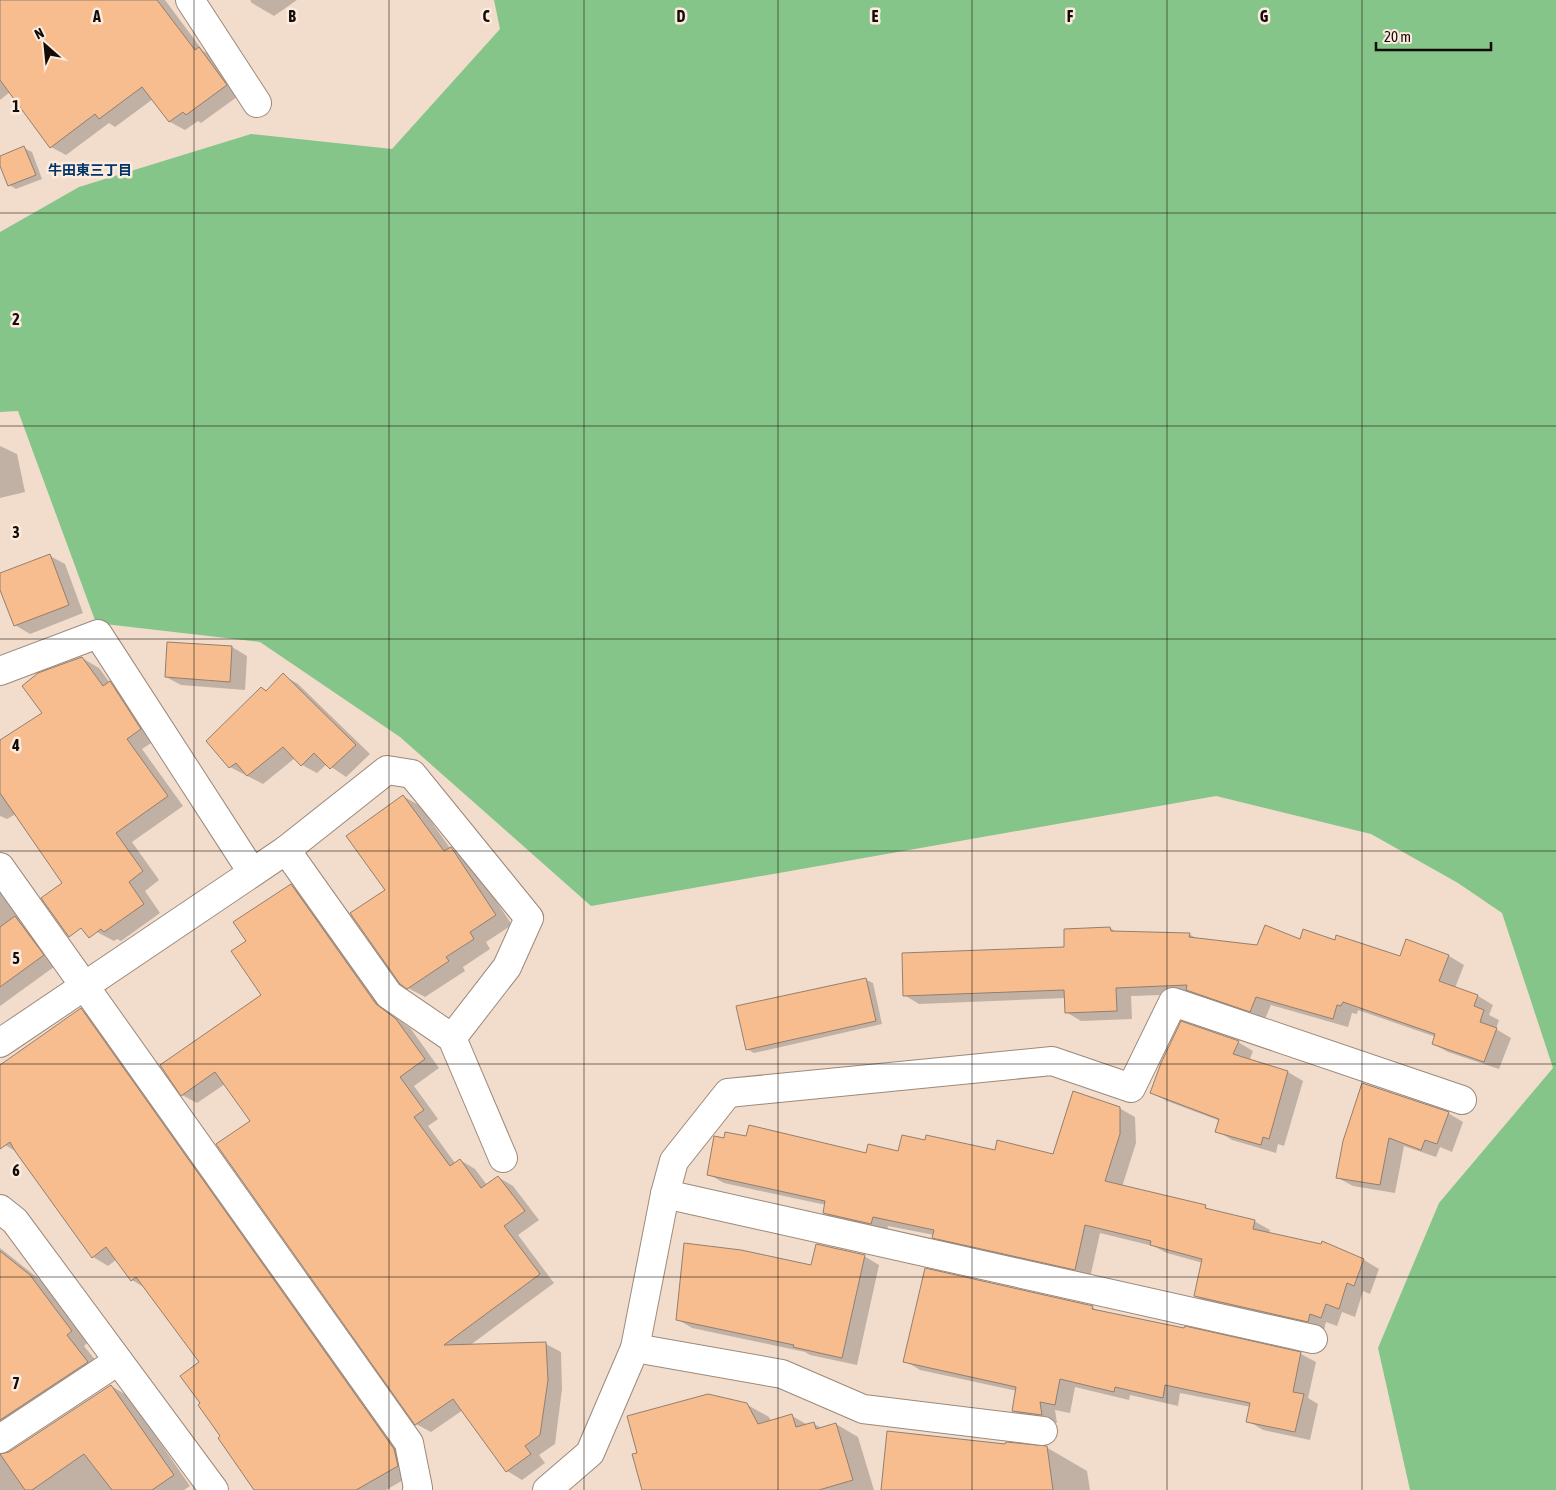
<svg xmlns="http://www.w3.org/2000/svg" width="1556" height="1490" viewBox="0 0 1556 1490" font-family="'Asap Condensed','Noto Sans JP',sans-serif">
<style>
.green{fill:#86c589}
.shadow{fill:#0003}
.building{fill:#f8bd8e;stroke:#927f70}
.lines{fill:none;stroke-linecap:round;stroke-linejoin:round}
.minor-casing{stroke:#9c897a;stroke-width:30}
.minor{stroke:#fff;stroke-width:28}
.grid{fill:none;stroke:#120b06;stroke-width:1;stroke-opacity:0.55}
.labels{text-anchor:middle;dominant-baseline:central;stroke-width:5;stroke-linejoin:round;paint-order:stroke}
.neighbourhood-label{font-size:14px;font-weight:bold;fill:#003667;stroke:#fcebde}
.grid-label{font-size:16px;text-anchor:middle;font-weight:bold;fill:#120b06;stroke:#fcebde;stroke-width:5;stroke-linejoin:round;paint-order:stroke}
</style>
<rect width="100%" height="100%" fill="#f2ddcd"/>
<polygon class="green" points="494,0 1556,0 1556,1490 1410,1490 1378,1348 1439,1203 1553,1068 1502,913 1458,883 1371,834 1216,796 591,906 400,737 260,642 96,623 18,411 0,412 0,232 79,187 251,134 392,149 500,29"/>
<g class="shadow">
<polygon points="0,0 165,0 203,51 214,57 241,94 201,123 198,121 185,130 170,122 153,99 115,127 109,123 66,155 51,147 10,92 0,100"/>
<polygon points="250,0 297,0 274,16 252,3"/>
<polygon points="24,148 32,152 42,179 16,189 9,185 0,162 0,158"/>
<polygon points="0,446 17,454 25,492 0,498"/>
<polygon points="50,556 65,564 83,613 30,634 15,625 0,586 0,574"/>
<polygon points="232,647 247,656 245,690 181,685 166,677"/>
<polygon points="82,658 99,668 110,683 127,692 157,739 142,749 183,806 132,842 159,880 145,891 160,913 121,941 117,939 114,941 97,932 16,814 7,819 0,816 0,741 44,713"/>
<polygon points="283,675 298,684 370,754 346,777 327,764 317,773 302,765 295,758 263,784 230,767 208,741 262,688 267,691"/>
<polygon points="403,796 420,806 450,848 468,858 512,925 486,942 490,949 463,967 465,971 425,997 408,988 387,891"/>
<polygon points="0,884 58,964 0,1006"/>
<polygon points="291,885 306,894 391,1014 411,1029 439,1068 414,1086 438,1119 428,1126 455,1163 460,1160 475,1169 487,1185 498,1177 513,1186 539,1220 518,1235 554,1283 469,1346 546,1344 561,1352 562,1389 555,1444 539,1455 545,1463 522,1480 507,1471 463,1410 431,1432 416,1424 252,1122 225,1084 197,1103 182,1095 262,995 248,942"/>
<polygon points="1110,928 1118,933 1189,934 1198,939 1258,946 1301,941 1336,941 1400,958 1407,940 1449,956 1464,965 1455,988 1478,996 1493,1005 1489,1015 1499,1020 1496,1029 1511,1038 1499,1069 1448,1052 1433,1044 1436,1037 1358,1010 1357,1014 1352,1013 1348,1027 1271,1005 1265,1019 1202,998 1195,994 1131,996 1132,1019 1081,1021 1066,1012 1066,998 919,1004 904,995 1066,948"/>
<polygon points="865,979 873,983 882,1024 754,1053 747,1049"/>
<polygon points="81,1010 96,1019 409,1459 412,1475 386,1490 262,1490 222,1436 201,1363 145,1288 132,1280 117,1259 108,1266 93,1257 17,1152 5,1145 0,1137 0,1067"/>
<polygon points="1238,1042 1253,1051 1249,1061 1288,1072 1303,1081 1284,1146 1278,1144 1276,1153 1232,1140 1217,1131 1220,1121 1167,1101 1152,1093"/>
<polygon points="1119,1108 1135,1117 1136,1143 1122,1187 1205,1207 1214,1212 1254,1221 1270,1230 1269,1234 1321,1246 1322,1243 1364,1260 1379,1269 1370,1294 1363,1291 1355,1317 1342,1312 1337,1326 1326,1322 1324,1330 1211,1305 1195,1296 1203,1263 1167,1253 1153,1246 1100,1233 1090,1278 949,1246 933,1237 934,1235 888,1226 887,1232 840,1222 824,1213 826,1205 724,1183 708,1174 867,1155 899,1153 996,1151 1054,1155"/>
<polygon points="1448,1113 1463,1122 1452,1152 1440,1147 1436,1157 1404,1146 1395,1193 1353,1186 1338,1178 1344,1141"/>
<polygon points="0,1248 49,1287 89,1341 84,1346 105,1372 2,1450 3,1455 9,1453 111,1386 128,1396 190,1486 184,1490 0,1490"/>
<polygon points="864,1256 879,1265 857,1365 810,1355 805,1352 692,1328 677,1319 812,1267"/>
<polygon points="1092,1307 1100,1312 1185,1330 1186,1328 1301,1354 1316,1362 1308,1398 1318,1404 1310,1440 1263,1430 1248,1421 1251,1407 1180,1393 1178,1406 1130,1395 1129,1400 1075,1387 1070,1413 1055,1410 1057,1423 1028,1419 1013,1411 1017,1391 920,1370 905,1361"/>
<polygon points="746,1404 769,1417 771,1421 792,1416 808,1425 814,1424 822,1428 836,1424 858,1437 874,1490 643,1490"/>
<polygon points="1006,1445 1046,1447 1087,1471 1090,1490 882,1490"/>
</g>
<g class="building">
<polygon points="0,0 157,0 195,50 199,47 227,85 186,115 183,112 169,122 142,87 99,119 95,114 50,148 0,80"/>
<polygon points="24,146 36,175 8,186 0,166 0,156"/>
<polygon points="50,554 69,605 14,626 0,590 0,573"/>
<polygon points="167,642 232,646 230,682 165,677"/>
<polygon points="82,657 103,686 110,681 141,729 127,739 168,796 116,833 143,871 129,882 144,904 104,932 101,929 89,938 81,928 69,937 41,898 62,883 0,793 0,740 42,713 22,686 38,673"/>
<polygon points="283,673 356,745 330,769 314,753 301,766 283,747 247,776 236,763 229,768 206,741 261,687 266,691"/>
<polygon points="403,795 444,851 451,847 496,915 470,932 474,939 446,957 449,961 407,989 400,984 350,913 385,890 346,836"/>
<polygon points="291,884 376,1004 396,1019 425,1059 400,1077 424,1110 414,1117 450,1166 460,1159 481,1188 498,1176 525,1211 504,1226 540,1274 444,1345 546,1342 548,1380 540,1435 525,1446 531,1454 506,1472 453,1399 415,1425 216,1144 250,1121 215,1072 181,1096 160,1065 261,995 231,951 246,941 233,922"/>
<polygon points="15,916 44,955 0,987 0,927"/>
<polygon points="1265,925 1300,939 1303,929 1335,940 1336,935 1400,956 1406,939 1449,955 1439,981 1478,995 1474,1006 1484,1010 1480,1022 1497,1028 1484,1062 1432,1044 1435,1034 1343,1002 1341,1006 1337,1005 1333,1019 1256,997 1250,1012 1186,990 1187,985 1116,988 1117,1011 1065,1013 1064,990 903,996 902,953 1064,947 1064,929 1110,927 1111,931 1190,933 1189,937 1257,945"/>
<polygon points="866,978 876,1021 746,1050 736,1006"/>
<polygon points="81,1008 394,1449 398,1466 356,1490 254,1490 218,1438 220,1436 198,1405 200,1403 180,1376 199,1362 136,1277 131,1281 106,1247 92,1258 15,1151 10,1142 0,1149 0,1065"/>
<polygon points="1181,1021 1239,1041 1233,1054 1288,1071 1269,1139 1263,1137 1261,1145 1215,1132 1219,1119 1150,1093 1161,1063"/>
<polygon points="1362,1083 1449,1112 1437,1144 1425,1140 1421,1150 1389,1138 1380,1185 1336,1178 1343,1141"/>
<polygon points="1073,1091 1120,1107 1120,1134 1105,1181 1206,1205 1205,1208 1255,1220 1253,1229 1321,1244 1322,1241 1364,1259 1354,1286 1347,1283 1339,1309 1326,1304 1321,1318 1310,1314 1308,1322 1194,1296 1202,1259 1150,1245 1151,1241 1085,1225 1075,1270 932,1238 934,1230 873,1217 871,1224 823,1213 825,1201 707,1175 714,1136 724,1138 725,1132 746,1136 749,1125 866,1153 868,1144 898,1151 902,1135 925,1140 926,1135 995,1150 997,1140 1053,1154"/>
<polygon points="684,1243 741,1250 811,1265 816,1244 865,1255 842,1358 793,1347 794,1345 676,1320"/>
<polygon points="0,1251 30,1275 72,1331 67,1335 88,1362 0,1420"/>
<polygon points="925,1268 1093,1306 1092,1309 1184,1328 1185,1326 1301,1352 1293,1392 1304,1394 1295,1432 1246,1422 1250,1403 1165,1385 1163,1398 1115,1387 1114,1392 1060,1379 1055,1405 1040,1402 1042,1415 1012,1411 1016,1387 903,1362"/>
<polygon points="111,1385 174,1475 152,1490 112,1490 84,1454 32,1490 25,1490 0,1454 9,1452"/>
<polygon points="708,1394 747,1403 758,1424 792,1414 796,1427 814,1422 816,1429 836,1423 853,1480 819,1490 642,1490 632,1454 637,1453 627,1416"/>
<polygon points="887,1431 1005,1444 1006,1442 1047,1446 1053,1490 881,1490"/>
</g>
<g class="lines">
<defs>
<g id="minor">
<polyline points="190,0 257,103"/>
<polyline points="0,671 98,634 252,872"/>
<polyline points="286,850 389,995 452,1038 503,1158"/>
<polyline points="0,867 409,1443 418,1488 417,1490"/>
<polyline points="0,1043 286,850 387,770 412,774 529,918 507,967 452,1038"/>
<polyline points="665,1194 1313,1339"/>
<polyline points="0,1209 15,1221 214,1490"/>
<polyline points="635,1348 782,1374 863,1409 1043,1431"/>
<polyline points="0,1439 118,1361"/>
<polyline points="547,1490 590,1453 635,1348 665,1194 674,1161 728,1093 1052,1061 1131,1088 1173,1002 1462,1100"/>
</g>
</defs>
<use href="#minor" class="minor-casing"/>
<use href="#minor" class="minor"/>
</g>
<path class="grid" d="M194,0V1490M389,0V1490M584,0V1490M778,0V1490M972,0V1490M1167,0V1490M1362,0V1490M0,213H1556M0,426H1556M0,639H1556M0,851H1556M0,1064H1556M0,1277H1556"/>
<g class="labels">
<g class="neighbourhood-label">
<text x="90" y="170">牛田東三丁目</text>
</g>
</g>
<g class="grid-label">
<text x="97" y="22">A</text>
<text x="292" y="22">B</text>
<text x="486" y="22">C</text>
<text x="681" y="22">D</text>
<text x="875" y="22">E</text>
<text x="1070" y="22">F</text>
<text x="1264" y="22">G</text>
<text x="16" y="112">1</text>
<text x="16" y="325">2</text>
<text x="16" y="538">3</text>
<text x="16" y="751">4</text>
<text x="16" y="964">5</text>
<text x="16" y="1176">6</text>
<text x="16" y="1389">7</text>
</g>
<g transform="translate(45 45) rotate(333)" stroke="#fcebde" stroke-width="4" paint-order="stroke">
<path d="M0-4L9 19L0 12L-9 19Z" fill="#120b06"/>
<text y="-8" font-size="14" font-weight="bold" text-anchor="middle" fill="#120b06">N</text>
</g>
<path d="M1376 42v8h115v-8" fill="none" stroke="#120b06" stroke-width="2.5"/>
<text x="1384" y="42" font-size="15" fill="#120b06" stroke="#fcebde" stroke-width="4" paint-order="stroke">20 m</text>
</svg>
